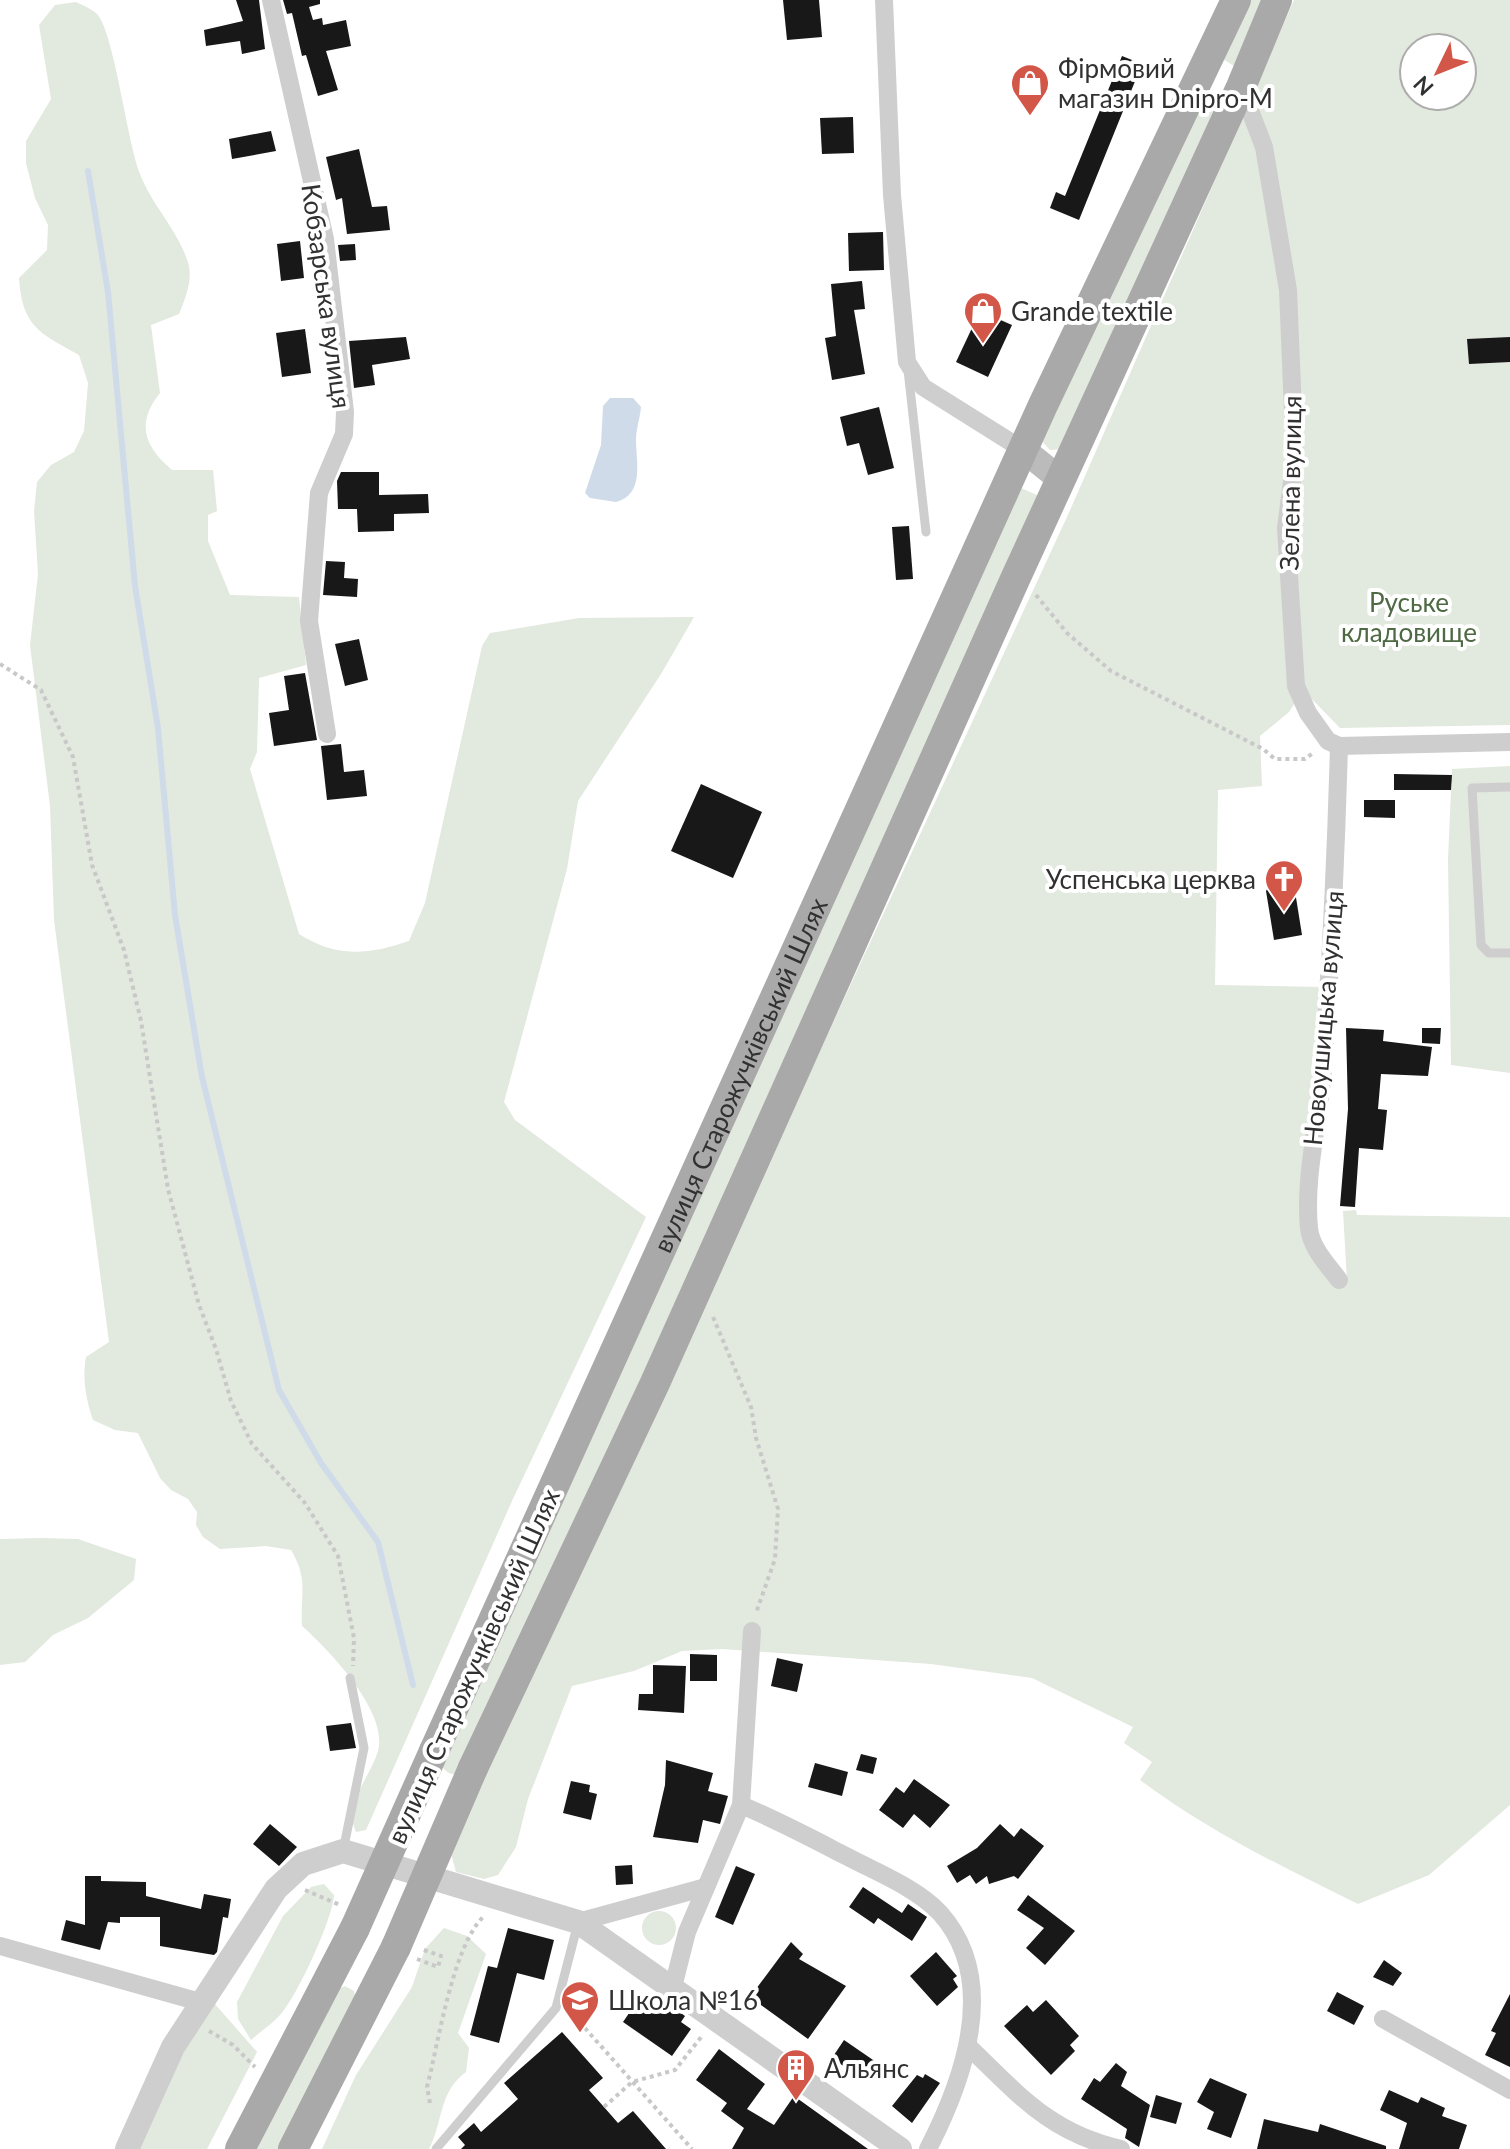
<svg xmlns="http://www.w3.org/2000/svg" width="1510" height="2149" viewBox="0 0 1510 2149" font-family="Lato,sans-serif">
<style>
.green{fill:#e2e9de;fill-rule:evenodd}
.water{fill:#d0dbea}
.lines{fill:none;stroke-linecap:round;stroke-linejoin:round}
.stream{stroke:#d0dbea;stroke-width:6}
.building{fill:#181818}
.path{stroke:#c8c8c8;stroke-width:4;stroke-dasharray:4 4;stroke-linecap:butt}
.service{stroke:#cecece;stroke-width:9}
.minor{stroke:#cecece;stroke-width:18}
.tertiary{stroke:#cecece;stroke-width:24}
.secondary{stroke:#bbb;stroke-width:26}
.primary{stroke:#a9a9a9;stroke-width:30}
.primary-bridge{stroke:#a9a9a9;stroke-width:30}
.labels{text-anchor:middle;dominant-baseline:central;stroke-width:8;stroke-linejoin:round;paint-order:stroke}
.poi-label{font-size:26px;fill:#313131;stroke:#fff;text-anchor:start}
.street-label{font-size:26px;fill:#313131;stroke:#fff}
.park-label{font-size:26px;fill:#4e6943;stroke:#fff}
</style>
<rect width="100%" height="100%" fill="#fff"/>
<g class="green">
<polygon points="1244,0 1265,0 1236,67 1219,57"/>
<path d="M1294,0H1510V725L1340,728L1303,690L1289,712L1260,736L1262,786L1218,790L1215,985L1325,987L1304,1231L1347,1281L1343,1211L1356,1210L1357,1215L1510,1217V1805L1429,1875L1358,1904C1283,1867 1208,1831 1140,1780L1152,1762L1124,1743L1133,1727L1032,1678L931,1664L722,1649L682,1651L634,1671L572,1686L528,1799L516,1847L498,1875L484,1879L456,1872L450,1850L1067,517ZM1414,48H1462V96H1414Z"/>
<path d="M76,2C82,5 92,9 97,14C114,32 127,141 140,174C152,206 180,232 189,266C192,283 185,299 179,314L151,325L160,393C135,424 145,447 172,470H213L217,511L208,515V541L230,595L299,597L306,665L259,678L257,752L250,769L299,934C337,958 368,955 409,941L425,903L482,646L490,633L579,618L694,617L661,674L578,801L567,869L504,1102L515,1120L646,1217L512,1501L366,1830L356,1832C343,1804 370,1778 378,1751C389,1712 328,1649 302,1626C300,1594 309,1580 291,1550L266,1546L220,1549L203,1537L196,1525L197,1512L188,1499L171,1490L160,1478L138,1433L115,1430L93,1420C86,1399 82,1379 86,1357L109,1342L54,920L50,806L30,645L38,574L34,511L37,482L51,465L74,452L84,431L88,383L79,355C39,333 22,326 19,278L47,250L48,225L35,198L26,163V141L51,99L39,25L55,5Z"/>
<polygon points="1199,101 1211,101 1220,108 1064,449 1050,450 1040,439"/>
<path d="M1019,487L1041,497L463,1773C452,1776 447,1774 441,1765Z"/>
<polygon points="1510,766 1510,1073 1451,1065 1448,859 1452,769"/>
<polygon points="41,1538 78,1539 136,1559 134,1580 88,1618 53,1635 25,1662 0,1665 0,1539"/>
<path d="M324,1884L334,1895C333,1918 297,1997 280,2015C272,2024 261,2031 251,2040L238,2019L237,2002L283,1916L311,1887Z"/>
<circle cx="659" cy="1928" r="17"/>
<path d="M444,1928L467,1936L486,1954L458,2033L469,2048L466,2072C439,2091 443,2122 429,2149H322L356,2075L412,1987L425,1949Z"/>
<polygon points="345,1986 354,1991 356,2002 280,2149 252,2149 336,1990"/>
<polygon points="214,2003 257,2052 207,2149 136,2149 168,2077"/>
</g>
<path class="water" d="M610,398H633L641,407C640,418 636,429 636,440C636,462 645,494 616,502L590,498L585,493L601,445L603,406Z"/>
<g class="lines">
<polyline class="stream" points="88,171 108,292 135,586 158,728 175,915 202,1077 279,1390 321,1463 378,1542 413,1685"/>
</g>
<g class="building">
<polygon points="236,0 259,0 265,49 242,54 240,41 206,46 204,30 243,21"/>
<polygon points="283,0 320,0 320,4 309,7 313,20 322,18 323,25 346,20 351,46 326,51 338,90 318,96 306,55 302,56 292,13 287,14"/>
<polygon points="783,0 819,0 822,37 787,40"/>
<polygon points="1122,56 1142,64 1079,220 1050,208 1056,192 1065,196"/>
<polygon points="853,117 854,153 822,154 820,118"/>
<polygon points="271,131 276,151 232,159 229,139"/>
<polygon points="359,149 372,207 387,206 390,230 347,234 342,198 336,200 326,157"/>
<polygon points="883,232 884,270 849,271 848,233"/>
<polygon points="300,241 304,278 281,281 277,244"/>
<polygon points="355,244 356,260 340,261 338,245"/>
<polygon points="862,281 865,309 854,310 865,374 832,380 825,338 836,336 831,284"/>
<polygon points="980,311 1012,325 988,377 956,362"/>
<polygon points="305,329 311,373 282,377 276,333"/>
<polygon points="406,337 410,359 372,365 375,385 354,388 349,341"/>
<polygon points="1510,337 1510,362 1469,364 1467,339"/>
<polygon points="879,407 894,468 868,475 859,443 847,446 840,417"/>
<polygon points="341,472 379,472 379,495 428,494 429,513 394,514 394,531 358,532 357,509 338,509 337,481"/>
<polygon points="909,526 913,579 896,580 892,527"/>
<polygon points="326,561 345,562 344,578 358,579 357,597 323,595"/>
<polygon points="359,639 368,680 345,686 335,644"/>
<polygon points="305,673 317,740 274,746 269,713 289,710 284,676"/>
<polygon points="341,744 344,772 364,770 367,796 327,800 321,746"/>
<polygon points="1394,774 1452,775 1451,790 1394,790"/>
<polygon points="701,784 762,812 733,878 671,851"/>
<polygon points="1364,800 1395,800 1395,818 1364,817"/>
<polygon points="1285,877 1294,885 1302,935 1274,940 1266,891 1273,880"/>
<polygon points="1346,1028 1384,1030 1383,1041 1432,1047 1428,1076 1381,1074 1378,1109 1387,1110 1383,1150 1359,1148 1355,1207 1340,1206 1348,1109"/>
<polygon points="1422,1028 1441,1028 1440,1044 1422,1043"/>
<polygon points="690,1654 717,1655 717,1681 690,1681"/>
<polygon points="777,1658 803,1664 797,1692 771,1686"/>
<polygon points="653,1665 686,1666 684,1713 638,1710 639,1694 653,1694"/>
<polygon points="351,1723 356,1748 330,1751 326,1726"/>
<polygon points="861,1754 877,1758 873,1774 856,1770"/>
<polygon points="666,1760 713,1773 708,1791 728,1796 720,1824 703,1820 698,1843 653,1837 665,1785"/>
<polygon points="815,1763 848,1772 842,1796 808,1787"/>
<polygon points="914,1779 950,1805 930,1828 914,1814 903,1828 879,1810 896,1787 904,1793"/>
<polygon points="571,1781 590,1785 589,1792 597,1794 591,1820 563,1813"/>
<polygon points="270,1824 297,1847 279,1866 253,1844"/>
<polygon points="1000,1824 1014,1837 1021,1828 1044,1846 1018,1879 1014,1876 989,1884 987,1876 976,1884 970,1875 957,1883 947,1866 977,1848"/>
<polygon points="632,1865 633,1884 616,1885 615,1866"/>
<polygon points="736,1866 755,1874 733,1925 715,1917"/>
<polygon points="85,1876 101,1876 101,1881 146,1882 146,1896 201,1909 204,1894 231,1899 228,1918 223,1917 217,1952 214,1955 160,1946 160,1917 120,1917 120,1923 108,1922 100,1950 61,1940 66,1920 85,1925"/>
<polygon points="863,1887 902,1913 908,1904 927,1917 912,1941 878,1918 874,1924 849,1907"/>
<polygon points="1028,1895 1075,1931 1045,1965 1026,1948 1044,1928 1017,1910"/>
<polygon points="508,1928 554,1940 544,1980 517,1973 499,2043 470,2035 488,1966 497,1968"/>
<polygon points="791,1942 803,1954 799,1959 846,1986 808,2039 750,1997"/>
<polygon points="936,1952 957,1976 953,1979 958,1987 937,2006 910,1976"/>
<polygon points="1384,1960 1402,1973 1393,1986 1373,1977"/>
<polygon points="1337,1992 1364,2006 1354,2025 1327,2011"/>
<polygon points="642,1994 663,2009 667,2003 685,2016 681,2022 691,2029 672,2056 623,2022"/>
<polygon points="1510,1994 1510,2067 1485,2055 1496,2033 1491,2031"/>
<polygon points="1046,2000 1079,2036 1070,2045 1075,2051 1051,2075 1004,2026 1027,2005 1033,2012"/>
<polygon points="562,2032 603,2078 589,2090 618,2123 633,2111 666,2149 461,2149 465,2145 458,2137 474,2123 481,2132 518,2099 504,2083"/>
<polygon points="844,2040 876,2062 863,2080 832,2058"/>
<polygon points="719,2049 765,2084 747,2109 774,2125 794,2096 868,2149 732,2149 744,2128 721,2111 727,2103 696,2080"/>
<polygon points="1116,2063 1127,2072 1121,2086 1150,2105 1139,2147 1125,2138 1127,2129 1081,2099 1094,2078 1100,2082"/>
<polygon points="925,2074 940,2083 912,2123 892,2106 917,2075 923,2078"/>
<polygon points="1210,2078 1247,2094 1231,2138 1207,2129 1214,2112 1197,2102"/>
<polygon points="1389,2090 1418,2103 1421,2097 1445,2108 1442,2116 1467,2125 1459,2149 1399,2149 1407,2123 1380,2110"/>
<polygon points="1156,2095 1182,2103 1176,2124 1150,2117"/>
<polygon points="1264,2119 1318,2132 1320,2124 1386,2146 1386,2149 1257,2149"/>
</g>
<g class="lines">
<g class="path">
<polyline points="1036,595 1067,633 1111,671 1263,749 1275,759 1305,759 1313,753"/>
<polyline points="0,664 41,690 73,757 92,865 124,950 141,1021 168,1189 199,1305 216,1349 231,1401 252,1444 305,1503 338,1556 354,1638 353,1666"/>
<polyline points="713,1317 751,1407 756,1438 778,1509 775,1559 756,1613"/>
<polyline points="305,1890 340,1905"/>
<polyline points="417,1959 438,1967 441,1956 421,1949"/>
<polyline points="569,2010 692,2149"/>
<polyline points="209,2031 233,2045 255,2067"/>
<path d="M430,2103L427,2087C439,2041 452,1949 483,1917"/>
<polyline points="604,2107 632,2082 675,2070 702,2036"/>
</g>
<g class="service">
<polyline points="908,370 926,532"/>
<polyline points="1510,787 1472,788 1481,945 1489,953 1510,953"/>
<polyline points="343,1851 364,1748 350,1678"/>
<polyline points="436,2149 556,2008 578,1923"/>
</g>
<g class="minor">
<polyline points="271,0 325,239 345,412 344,434 319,493 309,621 327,734"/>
<polyline points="884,0 892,195 907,362 923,387 1025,451"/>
<polyline points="1241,87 1264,147 1288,290 1295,459 1286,528 1296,686 1308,713 1328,741 1339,746 1510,742"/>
<path d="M1339,746C1336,854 1331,962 1323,1070C1319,1122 1304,1176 1309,1228C1311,1248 1328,1265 1339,1280"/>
<path d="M741,1805C777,1820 811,1838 846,1856C876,1872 917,1888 940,1913C1000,1980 963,2081 928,2149"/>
<polyline points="578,1922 706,1887"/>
<polyline points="0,1946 200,2002"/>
<polyline points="673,1987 687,1932 741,1805 752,1631"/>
<polyline points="1383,2019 1510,2090"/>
<path d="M968,2046C1019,2095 1050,2133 1121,2149"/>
</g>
<polyline class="tertiary" points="127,2149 173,2047 276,1889 303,1864 343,1851 578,1922 900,2149"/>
<polyline class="secondary" points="1025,451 1061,480"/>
<g class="primary">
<path id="s1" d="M434,1751L1043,405L1236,0"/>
<polyline points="473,1768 655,1383 1016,577 1241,87 1277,0"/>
<polyline points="240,2149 355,1928"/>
<polyline points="293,2149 396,1947"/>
</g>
<g class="primary-bridge">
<polyline points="355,1928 434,1751"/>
<polyline points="396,1947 473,1768"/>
</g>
</g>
<defs>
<symbol id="shop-pin" viewBox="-11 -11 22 30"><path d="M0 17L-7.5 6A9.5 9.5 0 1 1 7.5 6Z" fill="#d35748" stroke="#fff"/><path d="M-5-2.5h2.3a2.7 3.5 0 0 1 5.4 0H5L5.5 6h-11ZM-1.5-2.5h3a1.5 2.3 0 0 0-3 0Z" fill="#fff"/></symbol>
<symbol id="church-pin" viewBox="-11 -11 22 30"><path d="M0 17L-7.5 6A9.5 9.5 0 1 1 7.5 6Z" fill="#d35748" stroke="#fff"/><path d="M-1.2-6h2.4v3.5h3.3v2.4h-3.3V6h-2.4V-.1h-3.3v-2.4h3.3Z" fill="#fff"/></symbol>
<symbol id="school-pin" viewBox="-11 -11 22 30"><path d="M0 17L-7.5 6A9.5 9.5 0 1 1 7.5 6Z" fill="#d35748" stroke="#fff"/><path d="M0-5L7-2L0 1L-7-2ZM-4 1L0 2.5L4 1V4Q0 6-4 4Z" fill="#fff"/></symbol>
<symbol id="building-pin" viewBox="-11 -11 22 30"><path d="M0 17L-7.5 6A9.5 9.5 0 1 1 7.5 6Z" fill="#d35748" stroke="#fff"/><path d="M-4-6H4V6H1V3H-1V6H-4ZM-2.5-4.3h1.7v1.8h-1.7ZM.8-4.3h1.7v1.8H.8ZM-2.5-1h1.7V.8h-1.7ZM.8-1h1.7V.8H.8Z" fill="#fff"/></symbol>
</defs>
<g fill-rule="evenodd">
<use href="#shop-pin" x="1008" y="61" width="44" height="60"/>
<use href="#shop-pin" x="961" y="289" width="44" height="60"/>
<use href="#church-pin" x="1262" y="857" width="44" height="60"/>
<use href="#school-pin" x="558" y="1978" width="44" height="60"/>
<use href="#building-pin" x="774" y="2046" width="44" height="60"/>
</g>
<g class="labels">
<g class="poi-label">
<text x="1058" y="68">Фірмовий<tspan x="1058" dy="30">магазин Dnipro-M</tspan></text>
<text x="1011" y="311">Grande textile</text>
<text x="1256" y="879" text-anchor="end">Успенська церква</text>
<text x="608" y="2000">Школа №16</text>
<text x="824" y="2068">Альянс</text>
</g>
<g class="street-label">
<text transform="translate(327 296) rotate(82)">Кобзарська вулиця</text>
<text transform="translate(1290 483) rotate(-89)">Зелена вулиця</text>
<text transform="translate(1323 1018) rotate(-85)">Новоушицька вулиця</text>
<text stroke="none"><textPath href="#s1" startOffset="742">вулиця Старожучківський Шлях</textPath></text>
<text transform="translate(473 1666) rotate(-66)">вулиця Старожучківський Шлях</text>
</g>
<g class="park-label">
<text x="1409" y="602">Руське<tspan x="1409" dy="30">кладовище</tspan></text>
</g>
</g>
<g transform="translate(1438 72) rotate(227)"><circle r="38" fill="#ffffff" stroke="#adadad" stroke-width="2"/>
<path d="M0-6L14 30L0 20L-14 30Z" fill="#d35748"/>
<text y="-12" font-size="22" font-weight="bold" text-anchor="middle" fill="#313131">N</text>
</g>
</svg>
